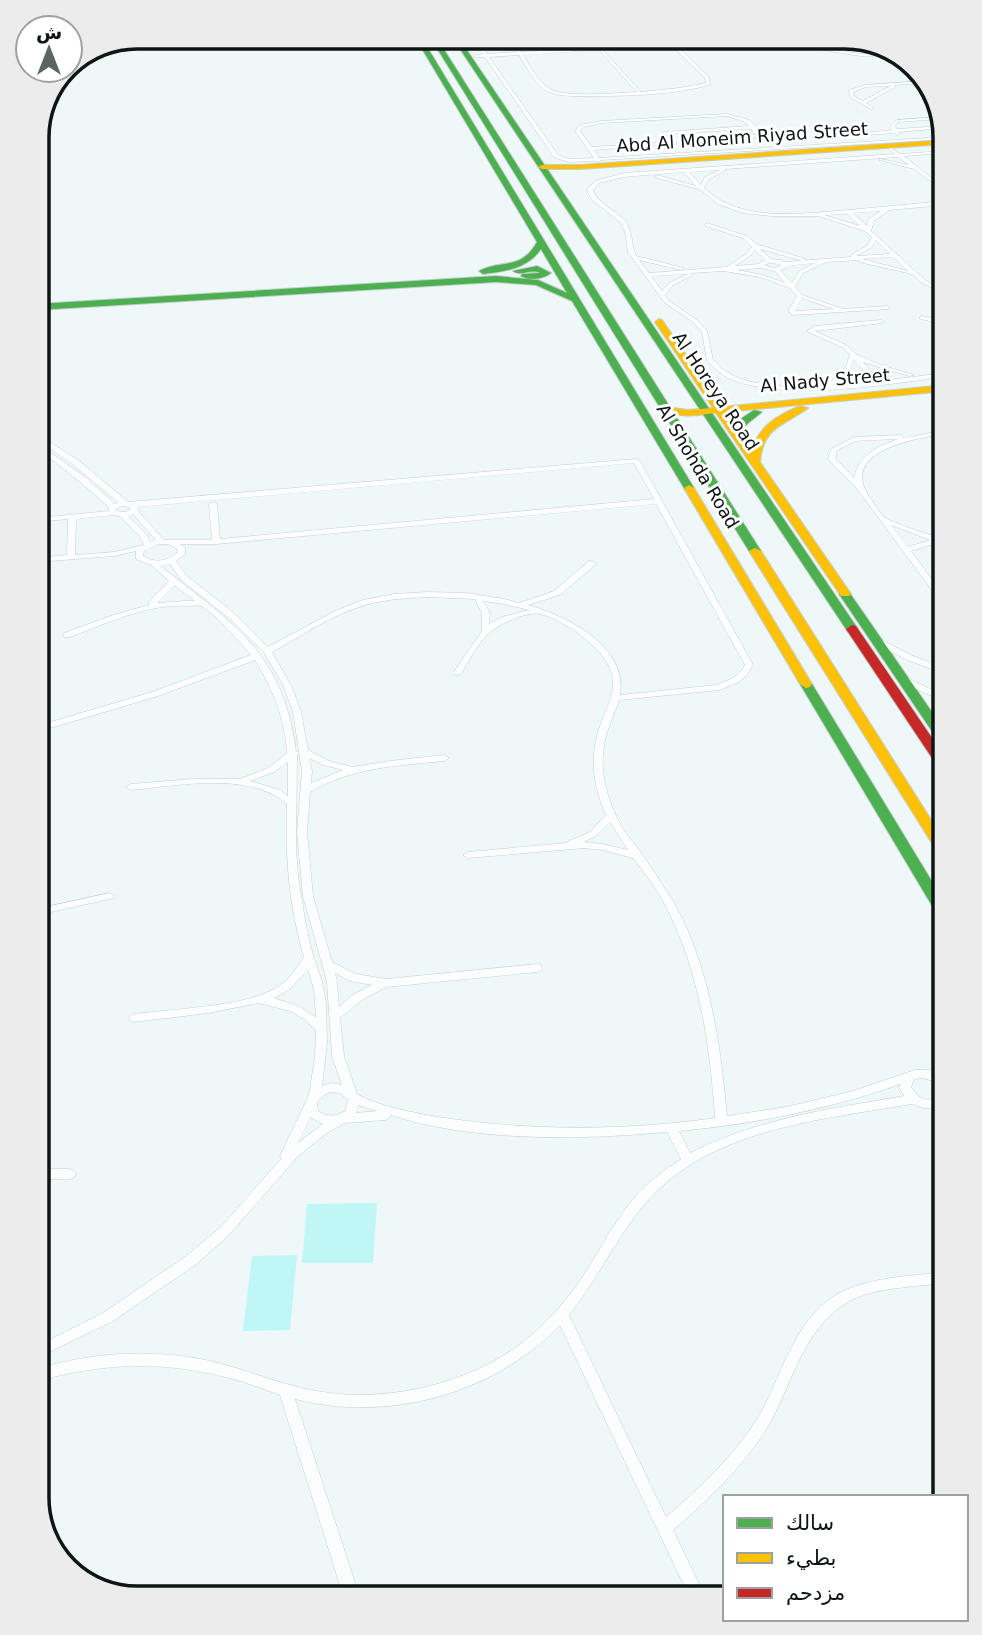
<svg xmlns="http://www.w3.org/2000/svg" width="982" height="1635" viewBox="0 0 982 1635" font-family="'DejaVu Sans',Vazirmatn,sans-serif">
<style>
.green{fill:#c0f6f6}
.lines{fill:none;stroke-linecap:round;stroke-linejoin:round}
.street-casing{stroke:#c5cece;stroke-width:1}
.fast-casing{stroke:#c5cece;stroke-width:2}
.slow-casing{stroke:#c5cece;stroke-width:2}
.jam-casing{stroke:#c5cece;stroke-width:2}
.street{fill:#fcfefe;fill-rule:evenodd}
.fast{fill:#4caf50;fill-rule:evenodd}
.slow{fill:#ffc107;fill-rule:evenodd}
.jam{fill:#c62828;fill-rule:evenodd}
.labels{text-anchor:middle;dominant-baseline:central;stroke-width:6;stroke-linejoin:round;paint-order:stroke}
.far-street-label{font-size:18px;fill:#0e1515;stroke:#fff}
.rim{fill:none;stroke:#0e1515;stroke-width:3.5}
</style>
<rect width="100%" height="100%" fill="#eef8f8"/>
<g class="green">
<polygon points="377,1203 373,1263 302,1263 307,1204"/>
<polygon points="297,1255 290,1330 243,1331 252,1256"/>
</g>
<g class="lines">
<defs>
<g id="street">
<path d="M471,37H475L487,54L517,52L519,51L521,52L764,39L861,54L898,53L902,55L861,56L764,41L677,46L709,77L710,85C672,95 631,96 592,96C578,96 562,97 549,92C535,86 527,67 519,55L489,57L558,155L569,159L594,158L575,131L580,125L601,121L727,114L749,120L756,126L762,136L760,137L687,142L685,140L756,135L751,129L665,134L663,133L665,132L749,126L745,122L727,116L601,123L584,127L580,131L592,147L675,142L677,143L675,144L594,150L599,158L945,137V139L601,160L599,162L596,161L568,162L554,157L485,57H475V55L483,54ZM672,46L705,78L706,83L679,88L641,92L603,50ZM599,50L637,92C617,93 566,98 550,89C538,82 530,66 523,55Z"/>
<path d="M924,81L926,83L895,85V87L866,103L874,108L872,110L850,97L849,90L865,85ZM890,86L863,101L854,96L853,92L866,87Z"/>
<polygon points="940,117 941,119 898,122 895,126 897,129 943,126 943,128 899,132 900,134 898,135 894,133 837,137 835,136 892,130 890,126 897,120"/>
<path d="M891,148L900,154L945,151V153L904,156L945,189V192L914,169L879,160L881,159L909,165L898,157L725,169V171L709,179L704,188C742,224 802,213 849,210C880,207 913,204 945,201V205L889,210L874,221L871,231L925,280L945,291V295L921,282L912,274L859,262L860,260L826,262L803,273L795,287L802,295L843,309L887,306L889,307V309L793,315L788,311L797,296L790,288L760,277L724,271L690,273L692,275L691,276L673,285L665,295L668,300L697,320L707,331L713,360C719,365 724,371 730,374C756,388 800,387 829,385V383L844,371L850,355L844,348L808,332V330L815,326L881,320L883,321V323L815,331L848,346L856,354L878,364L914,375L909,376L863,362L880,381L945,373V377C884,384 785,403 728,378C721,374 713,367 707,361L702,332L693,322L664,302L628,252L625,232L621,223L591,199L587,190L595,181L624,173L895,154L889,149ZM720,170L705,177L701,185L689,172ZM684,172L696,186L657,175L654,177L701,190L718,204L743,213L771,216H818L865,231L872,237L868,245L851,255V257L784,262L781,260L771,259L760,249L803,261L806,259L756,244L747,236L707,223L704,225L705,226L743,238L752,247L746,254L727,267L649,273L639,260L681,270L684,268L636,256C631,245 633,232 626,222C617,210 598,205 593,190L599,183L624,177ZM881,211L869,219L867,226L853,213ZM847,214L860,226L824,215ZM876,240L890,254L856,256L872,247ZM755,250L765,260L760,262L759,264L735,266L750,256ZM893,257L908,271L862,259ZM769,263L779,264L781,266L774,268L764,265ZM815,263L799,271L792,283L780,270L787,268V266ZM761,268L775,271L785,283L763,275L737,270ZM688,274L669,283L662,291L651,276ZM802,298L834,309L795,311ZM854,360L874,382L834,385L849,373Z"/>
<polygon points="922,316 945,320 945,324 920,319 920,317"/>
<path d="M945,430V434C914,438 836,452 871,499C875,505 879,512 884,517C892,523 933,536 945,540V545L937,543L911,551L945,597V604H942L858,490L828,459L831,449L854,437L901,435L904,438ZM898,439C877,447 859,454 854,478L836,459V451L855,441ZM891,525L930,540L908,547Z"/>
<path d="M37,434L78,460L128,502L636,459L640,461L753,665L747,675L739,682L720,690L619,700C614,716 606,730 604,746C599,776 609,806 625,832C631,840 639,850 644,857C659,880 676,903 687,929C713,989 721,1052 727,1116L786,1107L853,1091L915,1070H929L945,1078V1089C932,1084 932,1076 914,1079L911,1087C923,1105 928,1100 945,1094V1104L943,1105L945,1107V1120L941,1118L932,1108H923L912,1104C820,1120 709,1128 644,1205C615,1239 597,1281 569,1315L666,1517C700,1488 733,1457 757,1419C782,1378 792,1322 836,1295C866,1277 912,1276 945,1272V1283C915,1287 872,1287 846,1303C802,1330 792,1386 767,1428C743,1467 708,1500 673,1530L706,1598H690L560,1325C494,1394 388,1423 295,1399L360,1598H344L280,1395C263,1389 246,1382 229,1378C162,1360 103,1363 37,1381V1369C90,1353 145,1349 200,1359C235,1365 267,1380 302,1388C368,1404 443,1391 501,1357C535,1337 562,1308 583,1276C601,1249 615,1220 636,1196C649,1181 665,1170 681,1159L667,1132C582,1140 472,1142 391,1115L389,1118L385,1120L345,1123L327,1133L298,1156L229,1235L195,1265L113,1321L37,1358V1346L103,1313L185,1257L221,1227L281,1159L280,1156L309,1095L315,1057L316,1030L304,1019L290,1011L259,1003L208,1013L135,1022L131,1021L129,1018L131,1015L135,1014C172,1009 243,1007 274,989C287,982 296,970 304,957C289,907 285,856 287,804C283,801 278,797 274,795C235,774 173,786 131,790L126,787L131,784L193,779H240L268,768L287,753C285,719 273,689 255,660L158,696L37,732V726L152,692L251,655C243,645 212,611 201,606C197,605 193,606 190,606C148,603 108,623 70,637H64L63,635L64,633L113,615L149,605V602L169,581L151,565L136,559V551L114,556L37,562V558L67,555L68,519L37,522V518L109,511V507L79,481L37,448V443L85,477L115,504L118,502L72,464L37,439ZM634,463L654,499L220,539L217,504L213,502L209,504L212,540H164L138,511L139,509L137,507ZM656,504L745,665L741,671L733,678L717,685L620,695C628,646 567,616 528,605L560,595L595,565L596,563L592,561H589L554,591L519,603L504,599L466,593L428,592L394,594L363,600L337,610L268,647L235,614L187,576L176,561L185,554V548L180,544H216ZM121,506L129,507L131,509L126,512L116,511V509ZM133,514L156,540L150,542L147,535L128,516ZM113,515L120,516L141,538L144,545L114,552L75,555L76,519ZM158,544H168L177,549V553C166,562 155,563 143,556L144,551ZM170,564L181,580L229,618L264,652L284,687L293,712L302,771L297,832L303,896L327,982L332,1056L342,1085L332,1083L322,1086L327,1043L326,1003L322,981L313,955L306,926L298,876L296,848L297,755L299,753L296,751C292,717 281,683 261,656C235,620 194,594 161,566ZM174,585L195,601H184L157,603ZM428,597L475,599L482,613V631L453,673L454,675H460C469,661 476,647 487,635C498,624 527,611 540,614C554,617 572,628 583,637C596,647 611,662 613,680C614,697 605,711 600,726C589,756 593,787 606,815L590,832L569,841L567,843L468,852L463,855L468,858L584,848L603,850L633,858C644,872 655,887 664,903C699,969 710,1043 715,1118C624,1131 529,1131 438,1117C415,1113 377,1106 357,1094L344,1056L340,1018L362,1000L386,987L537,972L541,971L542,968L541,965L537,964L386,979L356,974L332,962L313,896L307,832L310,792C353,767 396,766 444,761L449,758L444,755L390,761L353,767L329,761L308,750L301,712L292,687L272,652C303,635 334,613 369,604C388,599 408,598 428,597ZM483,601L504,604L529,610L502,617L489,624L490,613ZM309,758L323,765L343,770L311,783L312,771ZM288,762V796L280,790L250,781L274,772ZM610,822L628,850L603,844L583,842L596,836ZM308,969L314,990L316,1017L298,1006L274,998L290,989ZM335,973L350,981L372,985L354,994L339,1007L337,982ZM901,1084L899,1087L904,1096C829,1109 760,1118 690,1153L679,1131C756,1124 828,1109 901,1084ZM332,1092L340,1093L348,1100L345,1111C335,1117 328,1117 318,1111L317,1103C321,1097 325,1094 332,1092ZM358,1105L377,1111L356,1113ZM310,1117L323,1124L298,1143Z"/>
<polygon points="942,474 945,474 945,493 942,493 938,484"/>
<polygon points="876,637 913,656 945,668 945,674 907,660 873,642 872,640 873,638"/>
<polygon points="904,676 930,689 945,694 945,700 924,693 901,681 900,679 901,677"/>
<polygon points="110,893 115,896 114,898 37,915 37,909"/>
<polygon points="37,1169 70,1169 74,1171 76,1174 74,1177 70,1179 37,1179"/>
</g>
<g id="fast">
<path d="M415,37H421L694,488L693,490H685L684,488L572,301L536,285L496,282L37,310V304L496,276L538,280L567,293L541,249C527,269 506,271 483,274L479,271C501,259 521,271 537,242Z"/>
<polygon points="430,37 436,37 761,551 759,553 755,554 749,551"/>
<polygon points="452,37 458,37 858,629 856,632 848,632 846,629"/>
<path d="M537,266L551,273C544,279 529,281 521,276L522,274L540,273C531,268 521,277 513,271Z"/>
<polygon points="754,410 762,412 747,424 740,436 732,436 731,434 739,420"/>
<polygon points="845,590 849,592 945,731 945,744 940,743 839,594"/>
<polygon points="806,680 812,684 945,903 945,920 940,919 800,684"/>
</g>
<g id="slow">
<polygon points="945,140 945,144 580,169 542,169 538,167 542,165 580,165"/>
<path d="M659,319L662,320L722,407L945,385V391L726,412L752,450C759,426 778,415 800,406L808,408C784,426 763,426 760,462L851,594L849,596H841L716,413C699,415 677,419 662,410L667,407L688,410L713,408L655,322Z"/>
<polygon points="689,485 694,488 812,684 810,687 806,688 800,684 684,488"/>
<polygon points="755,548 761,551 945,842 945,858 940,856 749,551"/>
</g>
<polygon id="jam" points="852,625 856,626 945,757 945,771 940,770 846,629"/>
</defs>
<use href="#street" class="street-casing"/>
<use href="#fast" class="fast-casing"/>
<use href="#slow" class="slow-casing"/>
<use href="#jam" class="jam-casing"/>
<use href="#street" class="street"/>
<use href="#fast" class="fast"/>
<use href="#slow" class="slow"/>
<use href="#jam" class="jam"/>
</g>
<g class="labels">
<g class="far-street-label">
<text transform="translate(742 137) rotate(-4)">Abd Al Moneim Riyad Street</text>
<text transform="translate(825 380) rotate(-5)">Al Nady Street</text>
<text transform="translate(716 391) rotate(56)">Al Horeya Road</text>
<text transform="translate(698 466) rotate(59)">Al Shohda Road</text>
</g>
</g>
<path d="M0 0H982V1635H0ZM137 49H845A88 88 0 0 1 933 137V1498A88 88 0 0 1 845 1586H137A88 88 0 0 1 49 1498V137A88 88 0 0 1 137 49Z" fill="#ececec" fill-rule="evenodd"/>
<path class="rim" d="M137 49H845A88 88 0 0 1 933 137V1498A88 88 0 0 1 845 1586H137A88 88 0 0 1 49 1498V137A88 88 0 0 1 137 49Z"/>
<rect x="723" y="1495" width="245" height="126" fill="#ffffff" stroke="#9fa1a1" stroke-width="2"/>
<rect x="737" y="1518" width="35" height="10" fill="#4caf50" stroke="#9fa1a1" stroke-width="2"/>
<text x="786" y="1530" font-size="21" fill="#0e1515">سالك</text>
<rect x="737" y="1553" width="35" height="10" fill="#ffc107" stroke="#9fa1a1" stroke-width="2"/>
<text x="786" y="1565" font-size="21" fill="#0e1515">بطيء</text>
<rect x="737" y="1588" width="35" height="10" fill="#c62828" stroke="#9fa1a1" stroke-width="2"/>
<text x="786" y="1600" font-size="21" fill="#0e1515">مزدحم</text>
<g transform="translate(49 49)"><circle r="33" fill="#ffffff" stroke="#9fa1a1" stroke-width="2"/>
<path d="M0-5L12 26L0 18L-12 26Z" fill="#5c6464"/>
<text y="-10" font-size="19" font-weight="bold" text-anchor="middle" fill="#0e1515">ش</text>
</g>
</svg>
